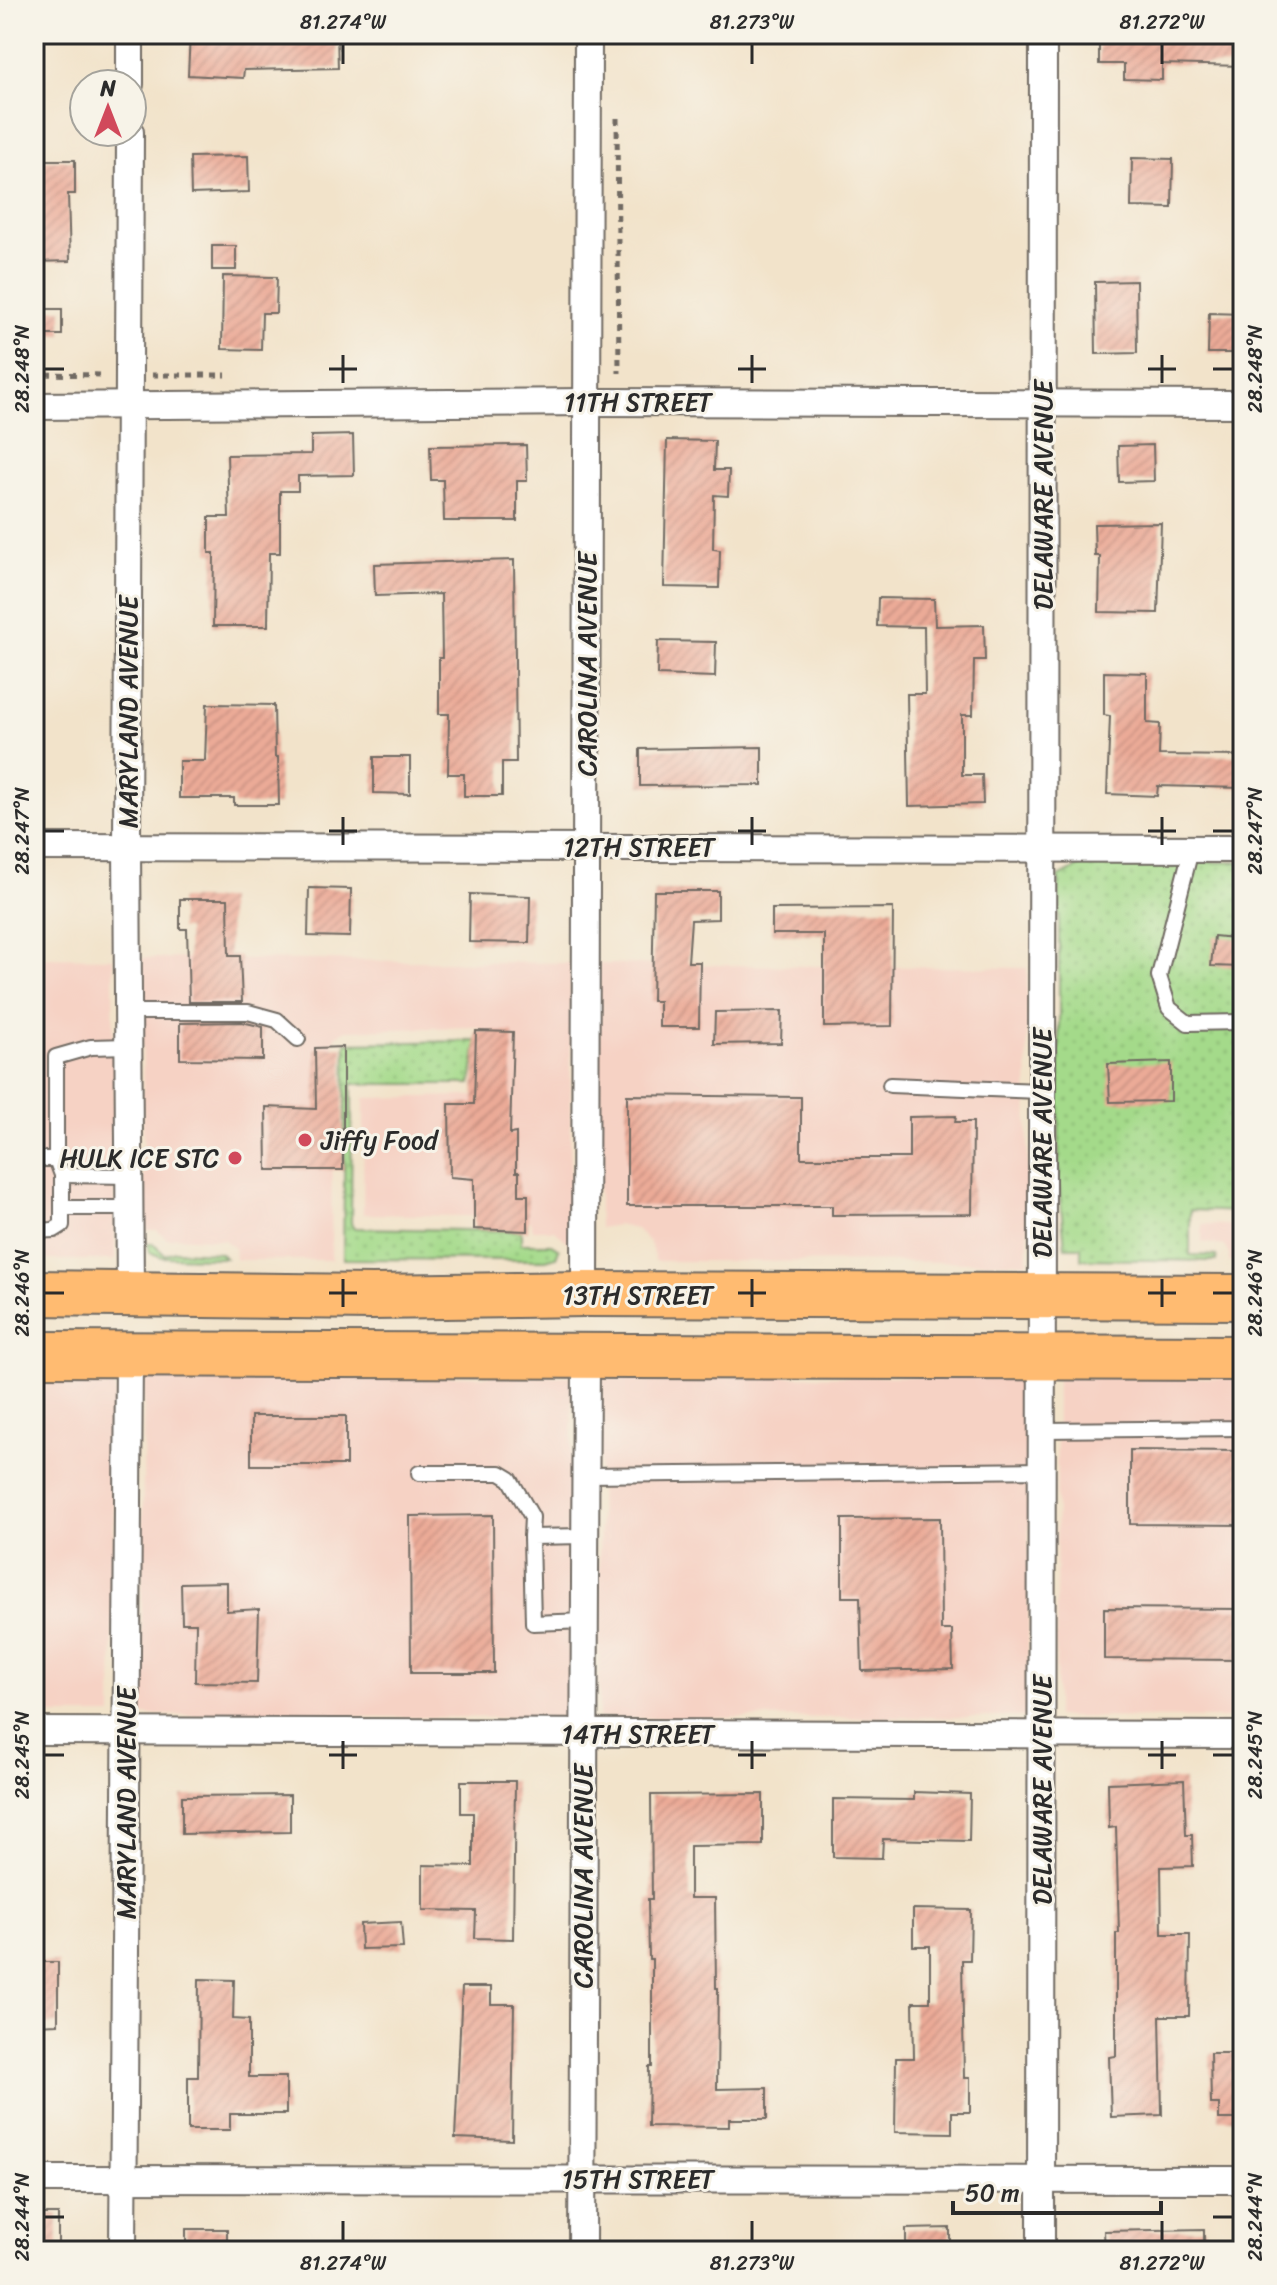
<svg xmlns="http://www.w3.org/2000/svg" width="1277" height="2285" viewBox="0 0 1277 2285" font-family="Sriracha,sans-serif">
<style>
.built{fill:#f6d2c4}
.grass{fill:url(#grass-dots);stroke:#68825a;stroke-width:2}
.building{fill:url(#building-hatch)}
.lines{fill:none;stroke-linecap:round;stroke-linejoin:round}
.service-casing{stroke:#716b63;stroke-width:18}
.minor-casing{stroke:#716b63;stroke-width:30}
.trunk-casing{stroke:#716b63;stroke-width:48}
.path{stroke:#716b63;stroke-width:5;stroke-dasharray:6 6;stroke-linecap:butt}
.service{stroke:#fff;stroke-width:14}
.minor{stroke:#fff;stroke-width:26}
.trunk{stroke:#ffbb71;stroke-width:44}
.ticks{fill:none;stroke:#2b2b2b;stroke-width:3}
.poi-dot{fill:#d1495b;stroke:#f7f3e8;stroke-width:3}
.labels{text-anchor:middle;dominant-baseline:central;stroke-width:6;stroke-linejoin:round;paint-order:stroke}
.street-label{font-size:26px;fill:#2b2b2b;stroke:#f7f3e8}
.poi-label{font-size:26px;fill:#2b2b2b;stroke:#f7f3e8;text-anchor:start}
.neatline{fill:none;stroke:#2b2b2b;stroke-width:3}
.ticks-label{font-size:20px;text-anchor:middle;fill:#2b2b2b}
</style>
<defs>
<pattern id="grass-dots" width="8" height="8" patternUnits="userSpaceOnUse" patternTransform="scale(2)"><rect width="8" height="8" fill="#a4da8a"/><path d="M2 2h.1M6 6h.1" fill="none" stroke="#8dbb77" stroke-width="1.8" stroke-linecap="round"/></pattern>
<pattern id="building-hatch" width="6" height="6" patternUnits="userSpaceOnUse" patternTransform="scale(2)"><rect width="6" height="6" fill="#ebaa97"/><path d="M-1 1l2-2M0 6l6-6M5 7l2-2" fill="none" stroke="#ca9282"/></pattern>
</defs>
<rect width="100%" height="100%" fill="#f7f3e8"/>
<filter id="ink" filterUnits="userSpaceOnUse"><feTurbulence type="fractalNoise" baseFrequency=".0125" numOctaves="2"/><feDisplacementMap in="SourceGraphic" scale="16" xChannelSelector="R" yChannelSelector="G"/><feConvolveMatrix kernelMatrix="1 2 1 2 8 2 1 2 1" color-interpolation-filters="sRGB"/></filter>
<filter id="wash" filterUnits="userSpaceOnUse"><feTurbulence type="fractalNoise" baseFrequency=".006" numOctaves="4" result="noise"/><feDisplacementMap in="SourceGraphic" scale="32" xChannelSelector="R" yChannelSelector="G"/><feGaussianBlur stdDeviation="1.8" result="paint"/><feColorMatrix in="noise" values="0 0 0 0 0 0 0 0 0 0 0 0 0 0 0 0 0 1.4 0 .05"/><feComposite in="paint" operator="in"/></filter>
<g filter="url(#wash)">
<rect width="100%" height="100%" fill="#f2e3ca"/>
<g class="built">
<polygon points="34,957 113,958 115,1260 34,1260"/>
<polygon points="142,958 571,963 570,1244 554,1230 533,1230 531,1222 521,1217 363,1214 364,1098 475,1096 488,1038 484,1031 476,1027 346,1030 336,1036 333,1044 331,1260 236,1260 234,1247 224,1240 176,1237 167,1239 157,1230 144,1230"/>
<polygon points="599,964 1027,968 1028,1262 655,1261 650,1243 636,1229 617,1225 599,1228"/>
<polygon points="1202,1224 1243,1226 1243,1262 1229,1262 1229,1254 1224,1246 1202,1242"/>
<polygon points="572,1376 570,1718 141,1715 144,1377"/>
<polygon points="600,1376 1029,1377 1028,1717 599,1718"/>
<polygon points="34,1377 115,1377 112,1715 34,1715"/>
<polygon points="1057,1377 1243,1378 1243,1718 1056,1717"/>
</g>
<g class="grass">
<polygon points="1243,862 1243,1212 1190,1210 1190,1255 1217,1256 1216,1261 1081,1259 1081,1247 1065,1247 1059,1184 1059,877 1085,863"/>
<polygon points="477,1041 471,1084 352,1084 351,1223 353,1228 521,1231 521,1244 551,1244 559,1249 556,1257 546,1260 343,1259 346,1043"/>
<polygon points="148,1243 152,1243 165,1255 175,1251 219,1253 225,1258 162,1257 149,1252"/>
</g>
<g id="blocks">
<g class="building">
<polygon points="190,34 337,34 338,68 244,70 243,78 188,75"/>
<polygon points="1099,34 1243,34 1243,66 1162,64 1162,80 1124,79 1124,64 1099,64"/>
<polygon points="248,156 249,192 191,194 190,157"/>
<polygon points="1132,158 1173,159 1172,208 1131,207"/>
<polygon points="34,160 75,160 75,194 68,194 70,261 34,262"/>
<rect x="212" y="246" width="24" height="24"/>
<polygon points="223,276 277,277 276,313 262,313 261,350 222,349"/>
<polygon points="1136,281 1137,353 1096,354 1095,282"/>
<rect x="34" y="309" width="28" height="26"/>
<polygon points="1209,313 1243,314 1243,353 1208,353"/>
<polygon points="353,435 354,475 298,476 298,491 280,491 280,553 269,553 268,626 213,626 214,553 209,553 209,517 229,517 227,455 311,454 311,436"/>
<polygon points="667,440 715,441 714,470 729,470 728,496 714,495 713,549 720,550 719,588 664,587"/>
<polygon points="526,445 527,481 517,481 517,521 444,521 443,480 431,480 430,446"/>
<polygon points="1153,445 1154,481 1119,482 1118,446"/>
<polygon points="1161,523 1158,613 1099,612 1100,556 1095,556 1094,524"/>
<polygon points="514,560 516,762 502,762 502,796 464,796 464,774 448,774 449,714 439,714 439,658 442,658 441,594 375,596 374,564"/>
<polygon points="878,598 934,599 935,626 984,625 985,660 974,660 973,715 962,715 962,775 982,775 983,804 909,806 907,694 925,694 924,627 877,626"/>
<polygon points="658,641 716,642 715,677 657,675"/>
<polygon points="1104,672 1147,673 1147,723 1160,724 1159,755 1243,756 1243,788 1158,786 1157,796 1107,794 1110,716 1104,715"/>
<polygon points="207,704 274,705 275,757 278,757 279,805 234,805 234,798 179,798 179,761 205,761"/>
<polygon points="762,747 762,785 640,786 640,749"/>
<polygon points="374,757 410,757 410,794 374,793"/>
<polygon points="309,888 351,889 350,937 308,936"/>
<polygon points="654,891 718,891 718,919 691,920 688,962 700,962 699,1027 659,1027 659,1001 652,1001"/>
<polygon points="470,894 530,896 529,943 469,942"/>
<polygon points="180,899 228,899 229,956 240,956 242,1002 189,1002 187,929 180,929"/>
<polygon points="893,908 892,1026 824,1027 824,934 772,934 772,909"/>
<polygon points="1214,936 1243,939 1242,967 1211,966"/>
<polygon points="782,1011 781,1043 714,1044 715,1012"/>
<polygon points="242,1022 263,1027 263,1060 180,1059 180,1023"/>
<polygon points="476,1031 513,1032 510,1134 516,1133 516,1172 519,1172 519,1195 528,1195 528,1231 474,1229 474,1179 450,1177 449,1104 474,1104"/>
<polygon points="343,1047 343,1170 267,1170 266,1107 316,1109 315,1048"/>
<polygon points="1171,1062 1171,1101 1110,1102 1108,1064"/>
<polygon points="627,1095 801,1097 801,1158 909,1158 909,1117 956,1116 955,1122 973,1122 972,1214 832,1215 832,1206 627,1206"/>
<rect x="251" y="1416" width="95" height="49"/>
<polygon points="1130,1450 1243,1451 1243,1525 1130,1524"/>
<polygon points="493,1515 494,1673 411,1673 410,1516"/>
<polygon points="940,1518 941,1630 952,1630 953,1669 862,1671 860,1597 842,1597 842,1519"/>
<polygon points="227,1582 227,1611 259,1609 257,1683 195,1682 196,1623 182,1623 181,1583"/>
<polygon points="1104,1608 1243,1609 1243,1660 1104,1659"/>
<polygon points="1184,1780 1186,1835 1192,1835 1193,1866 1161,1867 1162,1934 1190,1934 1189,2016 1160,2016 1162,2115 1111,2117 1109,2057 1116,2056 1116,1933 1119,1933 1116,1827 1109,1828 1108,1783"/>
<polygon points="461,1781 515,1781 513,1939 475,1938 476,1911 423,1910 423,1865 473,1866 473,1813 461,1813"/>
<polygon points="914,1792 970,1794 969,1841 883,1839 882,1858 833,1857 833,1799 914,1800"/>
<polygon points="763,1794 763,1845 690,1846 690,1898 715,1898 716,1988 718,1988 717,2089 767,2088 767,2119 729,2119 729,2127 648,2126 649,2067 652,2067 652,1959 649,1959 648,1899 652,1899 651,1795"/>
<polygon points="290,1795 290,1832 182,1834 182,1796"/>
<polygon points="913,1909 971,1910 970,1960 962,1960 964,2078 970,2078 970,2112 952,2112 952,2133 895,2132 896,2058 914,2058 913,2002 930,2002 930,1946 913,1946"/>
<polygon points="401,1922 403,1948 361,1949 360,1924"/>
<polygon points="34,1962 58,1962 58,2024 34,2025"/>
<polygon points="199,1979 234,1980 233,2019 249,2020 249,2077 286,2077 286,2114 230,2114 230,2130 188,2130 188,2077 198,2077"/>
<polygon points="462,1987 491,1987 491,2004 514,2004 512,2140 455,2138"/>
<polygon points="1210,2053 1243,2053 1243,2119 1219,2119 1219,2104 1211,2104"/>
<rect x="34" y="2214" width="24" height="37"/>
<polygon points="950,2228 950,2251 906,2251 906,2229"/>
<rect x="186" y="2229" width="41" height="22"/>
<polygon points="1204,2229 1204,2251 1105,2251 1104,2231"/>
</g>
</g>
</g>
<g filter="url(#ink)">
<use href="#blocks" fill-opacity="0" stroke="#716b63" stroke-width="2"/>
<g class="lines">
<defs>
<g id="service">
<polyline points="1191,850 1159,976 1169,1008 1188,1023 1241,1022"/>
<polyline points="128,1012 248,1012 277,1020 298,1039"/>
<polyline points="890,1085 1041,1091"/>
<polyline points="34,1159 56,1159"/>
<polyline points="62,1175 129,1176"/>
<polyline points="62,1208 129,1208"/>
<polyline points="34,1231 54,1230 62,1225 62,1175 56,1159 56,1057 91,1047 128,1046"/>
<polyline points="1043,1430 1243,1428 1243,1393"/>
<polyline points="419,1473 500,1473 510,1479 532,1517 531,1537"/>
<polyline points="585,1475 1043,1470"/>
<polyline points="585,1621 533,1623 531,1537 585,1536"/>
</g>
<g id="minor">
<polyline points="130,84 130,34"/>
<polyline points="34,406 588,402 1243,404"/>
<polyline points="34,847 1243,849"/>
<polyline points="130,1293 127,847 130,132"/>
<polyline points="585,1294 588,34"/>
<polyline points="34,1731 1243,1735"/>
<polyline points="34,2179 1243,2180"/>
<polyline points="123,2251 129,1354"/>
<polyline points="582,2251 586,1356"/>
<polyline points="1041,2251 1043,34"/>
</g>
<g id="trunk">
<polyline points="34,1293 372,1297 585,1294 1243,1297"/>
<polyline points="34,1354 1243,1358"/>
</g>
</defs>
<use href="#service" class="service-casing"/>
<use href="#minor" class="minor-casing"/>
<use href="#trunk" class="trunk-casing"/>
<g class="path">
<polyline points="617,118 619,373"/>
<polyline points="34,374 106,375"/>
<polyline points="152,375 226,375"/>
</g>
<use href="#service" class="service"/>
<use href="#minor" class="minor"/>
<use href="#trunk" class="trunk"/>
</g>
</g>
<path class="ticks" d="M343,44V64M752,44V64M1162,44V64M343,355V383M752,355V383M1162,355V383M44,369H64M329,369H357M738,369H766M1148,369H1176M1213,369H1233M343,817V845M752,817V845M1162,817V845M44,831H64M329,831H357M738,831H766M1148,831H1176M1213,831H1233M343,1279V1307M752,1279V1307M1162,1279V1307M44,1293H64M329,1293H357M738,1293H766M1148,1293H1176M1213,1293H1233M343,1741V1769M752,1741V1769M1162,1741V1769M44,1755H64M329,1755H357M738,1755H766M1148,1755H1176M1213,1755H1233M44,2217H64M1213,2217H1233M343,2221V2241M752,2221V2241M1162,2221V2241"/>
<g class="poi-dot">
<circle cx="305" cy="1140" r="8"/>
<circle cx="235" cy="1158" r="8"/>
</g>
<g class="labels">
<g class="street-label">
<text x="638" y="402">11TH STREET</text>
<text transform="translate(1043 495) rotate(-90)">DELAWARE AVENUE</text>
<text transform="translate(587 664) rotate(-90)">CAROLINA AVENUE</text>
<text transform="translate(128 712) rotate(-90)">MARYLAND AVENUE</text>
<text x="639" y="847">12TH STREET</text>
<text transform="translate(1042 1143) rotate(-90)">DELAWARE AVENUE</text>
<text x="638" y="1295">13TH STREET</text>
<text x="638" y="1734">14TH STREET</text>
<text transform="translate(1042 1790) rotate(-90)">DELAWARE AVENUE</text>
<text transform="translate(126 1803) rotate(-90)">MARYLAND AVENUE</text>
<text transform="translate(583 1876) rotate(-90)">CAROLINA AVENUE</text>
<text x="638" y="2179">15TH STREET</text>
</g>
<g class="poi-label">
<text x="321" y="1140">Jiffy Food</text>
<text x="219" y="1158" text-anchor="end">HULK ICE STC</text>
</g>
</g>
<rect width="1277" height="2285" fill="none" stroke="#f7f3e8" stroke-width="88"/>
<g transform="translate(108 108)"><circle r="38" fill="#f7f3e8" stroke="#a5a39c" stroke-width="2"/>
<path d="M0-6L14 30L0 20L-14 30Z" fill="#d1495b"/>
<text y="-12" font-size="22" font-weight="bold" text-anchor="middle" fill="#2b2b2b">N</text>
</g>
<path d="M953 2201v12h208v-12" fill="none" stroke="#2b2b2b" stroke-width="4"/>
<text x="965" y="2201" font-size="24" fill="#2b2b2b" stroke="#f7f3e8" stroke-width="6" paint-order="stroke">50 m</text>
<rect x="44" y="44" width="1189" height="2197" class="neatline"/>
<g class="ticks-label">
<text x="343" y="29">81.274°W</text>
<text x="752" y="29">81.273°W</text>
<text x="1162" y="29">81.272°W</text>
<text transform="translate(22 369) rotate(-90)" y="7">28.248°N</text>
<text transform="translate(1255 369) rotate(-90)" y="7">28.248°N</text>
<text transform="translate(22 831) rotate(-90)" y="7">28.247°N</text>
<text transform="translate(1255 831) rotate(-90)" y="7">28.247°N</text>
<text transform="translate(22 1293) rotate(-90)" y="7">28.246°N</text>
<text transform="translate(1255 1293) rotate(-90)" y="7">28.246°N</text>
<text transform="translate(22 1755) rotate(-90)" y="7">28.245°N</text>
<text transform="translate(1255 1755) rotate(-90)" y="7">28.245°N</text>
<text transform="translate(22 2217) rotate(-90)" y="7">28.244°N</text>
<text transform="translate(1255 2217) rotate(-90)" y="7">28.244°N</text>
<text x="343" y="2270">81.274°W</text>
<text x="752" y="2270">81.273°W</text>
<text x="1162" y="2270">81.272°W</text>
</g>
</svg>
